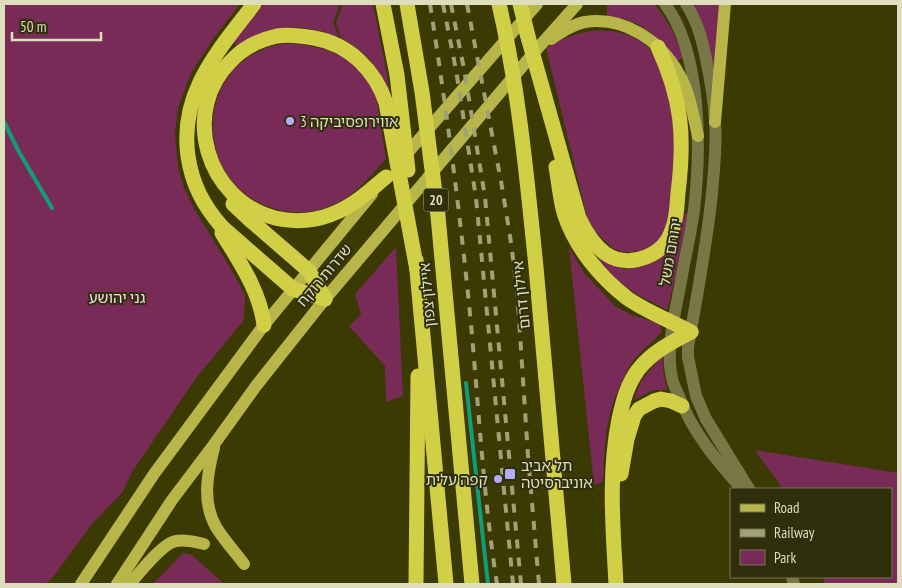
<svg xmlns="http://www.w3.org/2000/svg" width="902" height="588" viewBox="0 0 902 588" font-family="'PT Sans Narrow','Noto Sans Hebrew',sans-serif">
<style>
.green{fill:#782b57}
.lines{fill:none;stroke-linecap:round;stroke-linejoin:round}
.stream{stroke:#0f9e79;stroke-width:4}
.minor{stroke:#787847;stroke-width:12}
.major{stroke:#b8b649;stroke-width:12}
.highway{stroke:#d1cf46;stroke-width:15}
.rail{stroke:#a1a177;stroke-width:4;stroke-dasharray:9 9;stroke-linecap:butt}
.poi-dot{fill:#b4acf9;stroke:#302f0c;stroke-width:2}
.labels{text-anchor:middle;dominant-baseline:central;stroke-width:4;stroke-linejoin:round;paint-order:stroke}
.shield{fill:#302f0c;stroke:#aa8;stroke-width:1}
.shield-label{font-size:14px;font-weight:bold;fill:#dedebd}
.poi-label{font-size:15px;fill:#dedebd;stroke:#302f0c;text-anchor:start}
.street-label{font-size:15px;fill:#dedebd;stroke:#302f0c}
.park-label{font-size:15px;fill:#f6d9e6;stroke:#302f0c}
</style>
<rect width="100%" height="100%" fill="#3b3a03"/>
<g class="green">
<polygon points="4,4 240,4 213,39 193,70 188,81 178,108 175,134 178,167 184,188 196,212 228,264 245,295 244,320 196,378 132,472 122,493 91,525 54,576 45,584 4,584"/>
<path d="M264,4H340L333,22L339,37C318,29 295,24 273,31C260,34 248,41 236,47L234,41Z"/>
<path d="M343,4H373L390,91C375,65 368,53 341,38L336,23Z"/>
<path d="M607,4H655L671,28L684,57L677,61C662,42 647,25 623,19C618,17 612,18 607,18Z"/>
<polygon points="693,4 721,4 717,65 713,66 702,22"/>
<path d="M598,30L612,31L626,34L639,40L649,48L655,56L669,94L675,139L670,210L664,235L657,242L651,247L640,251L630,252H622L612,248L594,230L587,217L546,48C566,37 576,33 598,30Z"/>
<path d="M280,44C320,42 362,57 376,98C378,106 379,114 380,121C382,134 384,146 386,159C371,175 356,195 335,204C318,212 298,215 280,210C191,190 190,63 280,44Z"/>
<polygon points="688,213 675,279 667,310 638,295 619,282 597,261 601,256 612,265 624,269 639,267 654,262 664,255 681,214"/>
<polygon points="396,247 403,396 386,402 385,366 349,326 361,314 355,294"/>
<path d="M569,247L584,273L615,306L631,315L659,323L662,331C654,342 641,350 633,361C629,366 626,372 624,378C605,413 605,444 603,482L594,485Z"/>
<polygon points="663,355 663,371 667,390 653,390 634,400 641,381"/>
<polygon points="755,450 898,473 898,584 824,584 823,577 891,577 891,489 783,489"/>
<polygon points="183,553 192,555 224,584 153,584"/>
</g>
<g class="lines">
<g class="stream">
<polyline points="4,122 19,152 52,208"/>
<polyline points="466,383 488,584"/>
</g>
<g class="minor">
<path d="M665,4C702,53 701,150 694,210C691,233 685,257 681,281C676,310 665,348 672,378C673,384 676,390 679,396C692,432 717,461 742,489"/>
<path d="M686,4C698,22 703,43 707,64C711,83 714,102 715,121C717,145 714,169 712,193C707,244 697,296 688,347V357L696,396L706,419L749,489"/>
<polyline points="792,577 794,584"/>
</g>
<g class="major">
<path d="M551,39C561,32 573,24 585,22C624,16 661,41 679,74C690,93 693,115 698,136"/>
<polyline points="715,122 725,4"/>
<polyline points="403,158 537,4"/>
<path d="M214,448C207,475 202,502 216,527C224,540 235,552 244,564"/>
<polyline points="81,584 154,474 264,325 372,194"/>
<polyline points="117,584 172,500 215,443 256,386 325,299 537,49 577,4"/>
<path d="M130,584C139,573 163,543 176,541C186,539 195,542 204,544"/>
</g>
<g class="highway">
<path d="M254,4C219,50 179,92 188,156C192,184 203,205 222,227L293,289L325,299"/>
<polyline points="383,4 397,75 408,170"/>
<polyline points="407,4 422,92 438,216 472,584"/>
<path d="M499,4C519,90 527,179 536,267C546,372 555,478 564,584"/>
<polyline points="520,4 529,40"/>
<path d="M526,30L579,218C593,247 612,270 646,257C659,252 668,243 672,230C677,219 677,205 678,193C685,136 682,99 658,47"/>
<path d="M556,167C559,183 560,201 565,216C576,248 600,277 627,298C645,311 671,321 691,332"/>
<path d="M386,177C371,189 356,204 337,212C318,221 295,223 275,218C206,200 180,111 231,61C243,48 259,40 277,36C289,34 302,36 314,38C349,44 375,70 386,103L417,270"/>
<polyline points="233,204 249,219 309,271 325,299"/>
<path d="M222,233C239,261 260,291 264,325"/>
<polyline points="416,260 446,584"/>
<polyline points="621,474 627,439 634,416 639,409 654,401 661,399 671,401 682,406"/>
<polyline points="416,584 418,376"/>
<path d="M616,584C613,529 608,474 619,419C623,401 627,385 638,370C652,352 672,342 691,332"/>
</g>
<g class="rail">
<path d="M430,4C445,100 458,197 468,294C478,390 482,488 497,584"/>
<polyline points="443,4 456,70 476,198 513,584"/>
<polyline points="451,4 464,69 485,197 521,584"/>
<polyline points="467,4 501,181 510,236 517,288 528,456 539,584"/>
</g>
</g>
<g class="poi-dot">
<circle cx="290" cy="121" r="5"/>
<rect x="504" y="468" width="12" height="12" rx="2.5"/>
<circle cx="498" cy="479" r="5"/>
</g>
<g class="labels">
<rect class="shield" x="423.5" y="188.5" width="25" height="23" rx="4"/>
<g class="shield-label">
<text x="436" y="200">20</text>
</g>
<g class="poi-label">
<text x="300" y="121">אווירופסיביקה 3</text>
<text x="521" y="465">תל אביב<tspan x="521" dy="17">אוניברסיטה</tspan></text>
<text x="488" y="479" text-anchor="end">קפה עלית</text>
</g>
<g class="street-label">
<text transform="translate(670 252) rotate(-80)">ירוחם משל</text>
<text transform="translate(324 275) rotate(-50)">שדרות רוקח</text>
<text transform="translate(427 295) rotate(-95)">איילון צפון</text>
<text transform="translate(521 295) rotate(-96)">איילון דרום</text>
</g>
<g class="park-label">
<text x="117" y="297">גני יהושע</text>
</g>
</g>
<rect width="902" height="588" fill="none" stroke="#dedebd" stroke-width="10"/>
<rect x="730" y="488" width="162" height="90" fill="#302f0c" stroke="#767553"/>
<rect x="740" y="504" width="25" height="8" fill="#b8b649" stroke="#767553"/>
<text x="774" y="513" font-size="15" fill="#dedebd">Road</text>
<rect x="740" y="529" width="25" height="8" fill="#a1a177" stroke="#767553"/>
<text x="774" y="538" font-size="15" fill="#dedebd">Railway</text>
<rect x="740" y="550" width="25" height="15" fill="#782b57" stroke="#767553"/>
<text x="774" y="563" font-size="15" fill="#dedebd">Park</text>
<path d="M12 32v8h89v-8" fill="none" stroke="#dedebd" stroke-width="2.5"/>
<text x="20" y="32" font-size="15" fill="#dedebd" stroke="#302f0c" stroke-width="4" paint-order="stroke">50 m</text>
</svg>
